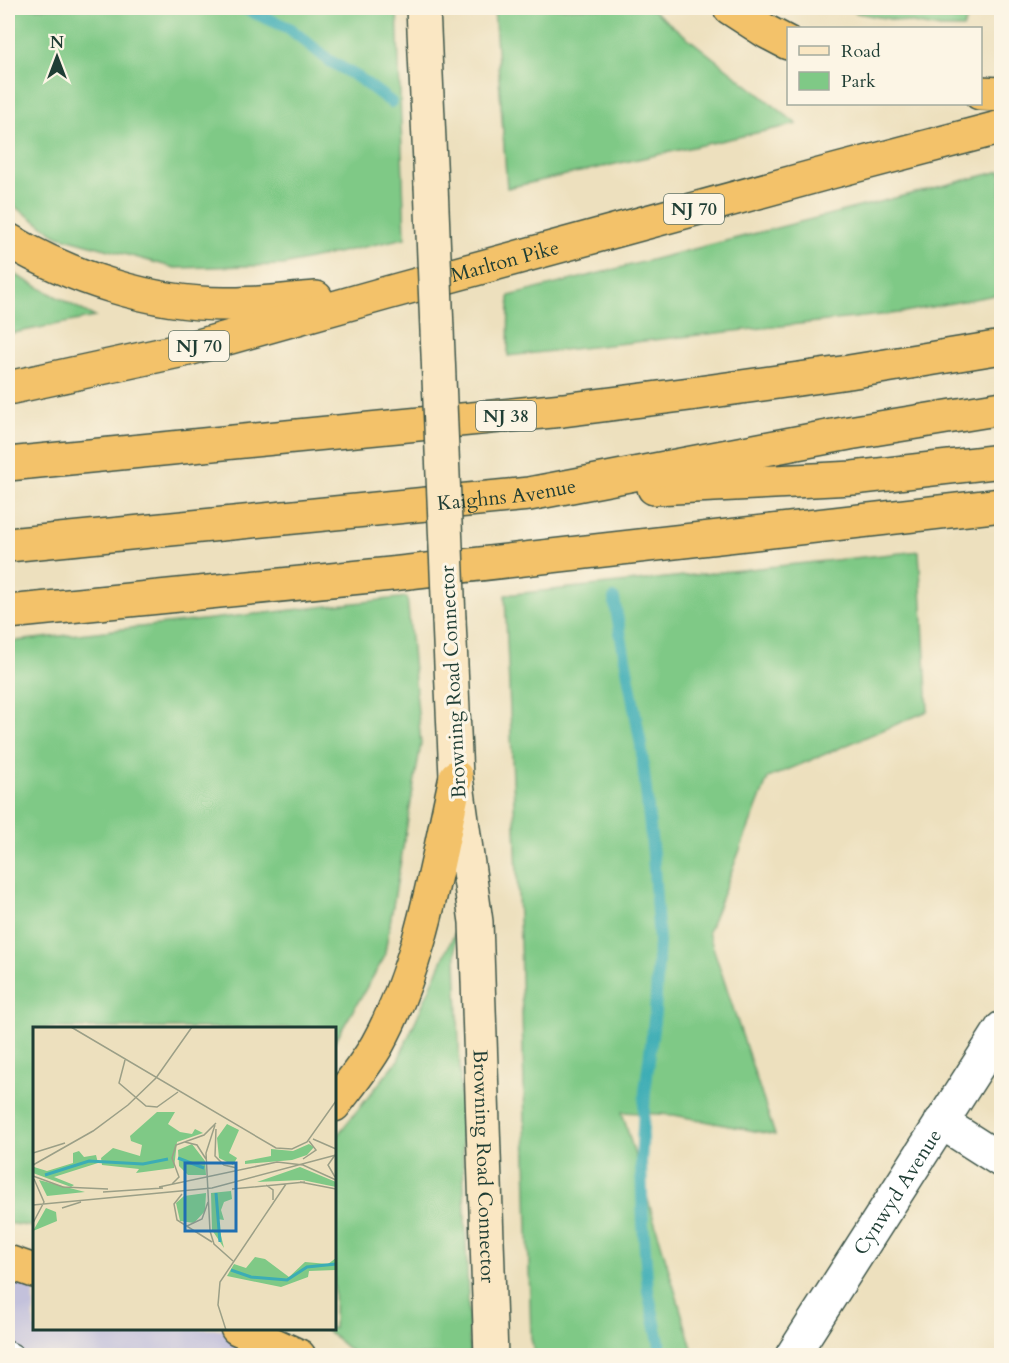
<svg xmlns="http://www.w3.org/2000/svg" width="1009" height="1363" viewBox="0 0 1009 1363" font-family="Cardo,serif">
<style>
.industrial{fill:#c3c1db}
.green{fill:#7fc986;stroke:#4f835d;stroke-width:1.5}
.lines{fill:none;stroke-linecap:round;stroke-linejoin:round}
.stream{stroke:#3cadb5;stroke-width:12}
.lane-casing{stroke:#3e5549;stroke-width:27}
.street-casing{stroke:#3e5549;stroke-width:36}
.secondary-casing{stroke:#3e5549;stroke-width:36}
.highway-casing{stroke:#3e5549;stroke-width:36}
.lane{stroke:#fff;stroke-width:24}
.street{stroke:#fff;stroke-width:33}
.secondary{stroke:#fae7c3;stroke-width:33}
.highway{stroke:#f3c26a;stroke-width:33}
.secondary-bridge-casing{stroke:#3e5549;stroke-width:36;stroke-linecap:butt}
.secondary-bridge{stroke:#fae7c3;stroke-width:33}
.labels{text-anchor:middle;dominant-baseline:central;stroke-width:6;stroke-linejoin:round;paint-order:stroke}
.shield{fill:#fcf5e5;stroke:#617469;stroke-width:1.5}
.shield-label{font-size:18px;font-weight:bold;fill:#1f3d34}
.street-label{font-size:20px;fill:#1f3d34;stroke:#fcf5e5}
.inset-river{fill:none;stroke:#3cadb5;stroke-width:3}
.inset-road{fill:none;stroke:#9b9f87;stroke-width:1.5}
.view{fill:#1f6fb2;fill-opacity:0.15;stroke:#1f6fb2;stroke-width:3}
.inset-edge{fill:none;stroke:#1f3d34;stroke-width:3}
</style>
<rect width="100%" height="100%" fill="#fcf5e5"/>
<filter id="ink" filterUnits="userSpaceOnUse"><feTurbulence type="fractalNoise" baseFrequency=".0167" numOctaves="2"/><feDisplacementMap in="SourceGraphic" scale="12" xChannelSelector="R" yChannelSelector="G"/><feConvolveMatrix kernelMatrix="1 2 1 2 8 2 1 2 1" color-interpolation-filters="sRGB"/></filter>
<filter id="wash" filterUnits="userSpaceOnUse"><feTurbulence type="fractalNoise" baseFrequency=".008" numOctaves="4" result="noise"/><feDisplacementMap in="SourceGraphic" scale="24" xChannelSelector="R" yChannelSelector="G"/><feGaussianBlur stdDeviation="1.35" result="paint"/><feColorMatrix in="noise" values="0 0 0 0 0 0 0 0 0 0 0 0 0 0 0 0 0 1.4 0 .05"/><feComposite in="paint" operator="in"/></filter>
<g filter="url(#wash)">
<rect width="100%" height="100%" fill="#ede0be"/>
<polygon class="industrial" points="8,1262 34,1271 34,1328 237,1329 299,1356 8,1356"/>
<g class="green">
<polygon points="8,8 397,8 405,238 283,265 175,268 58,236 8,202"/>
<polygon points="494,8 650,8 797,124 507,188"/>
<polygon points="848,8 974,8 963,28 940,28 857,13"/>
<polygon points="1001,171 1001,294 899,313 508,356 509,296"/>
<polygon points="8,270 8,271 95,317 8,334"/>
<polygon points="919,551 928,711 768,778 708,932 775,1135 674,1115 622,1112 694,1355 535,1355 531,1338 520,942 505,595"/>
<polygon points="407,597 421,744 384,958 335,1041 334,1028 34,1028 34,1227 8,1223 8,642"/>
<polygon points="455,932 470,1355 355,1355 326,1330 320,1329 334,1328 335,1138 398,1060"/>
</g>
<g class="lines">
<g class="stream">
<polyline points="243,8 289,28 330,61 359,78 391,102"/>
<polyline points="614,599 641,745 653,855 659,942 655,1012 645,1092 641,1163 643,1223 648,1291 662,1356"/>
</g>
</g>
</g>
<g filter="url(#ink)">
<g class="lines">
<defs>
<polyline id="lane" points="8,1354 12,1356"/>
<g id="street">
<polyline points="941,1122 1002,1161"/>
<path id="s1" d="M792,1356L1002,1028"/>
</g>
<g id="secondary">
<polyline points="423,8 431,185"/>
<path id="s2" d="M449,620L456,777L476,922L491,1356"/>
</g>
<g id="highway">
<polyline points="730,8 767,32 788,43"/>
<polyline points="980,93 1002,94"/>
<path d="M8,240C70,277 151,304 225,304C255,305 286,300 316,298"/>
<path id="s3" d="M8,388L188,349L387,293L827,173L1002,127"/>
<polyline points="8,464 563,410 698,393 849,372 1002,347"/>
<polyline points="654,488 853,478 1002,461"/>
<path id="s4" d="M8,545L529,494L849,433L1002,408"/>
<polyline points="8,612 391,574 1002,505"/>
<path d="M334,1105C349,1085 365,1066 377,1045C422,964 436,866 456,777"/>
<polyline points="8,1262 34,1271"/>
<polyline points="237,1328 299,1356"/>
</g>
</defs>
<use href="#lane" class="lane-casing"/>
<use href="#street" class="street-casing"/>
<use href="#secondary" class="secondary-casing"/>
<use href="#highway" class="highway-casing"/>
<use href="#lane" class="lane"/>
<use href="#street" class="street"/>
<use href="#secondary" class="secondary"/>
<use href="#highway" class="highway"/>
<defs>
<polyline id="secondary-bridge" points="431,185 449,620"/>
</defs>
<use href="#secondary-bridge" class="secondary-bridge-casing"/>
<use href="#secondary-bridge" class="secondary-bridge"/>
</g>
</g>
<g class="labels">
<g class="shield">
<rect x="664" y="194" width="60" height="30" rx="4.5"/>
<rect x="169" y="331" width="60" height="30" rx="4.5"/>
<rect x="476" y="401" width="60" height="30" rx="4.5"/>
</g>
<g class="shield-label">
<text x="694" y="209">NJ 70</text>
<text x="199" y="346">NJ 70</text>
<text x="506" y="416">NJ 38</text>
</g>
<g class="street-label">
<text stroke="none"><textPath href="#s3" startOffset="513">Marlton Pike</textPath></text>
<text stroke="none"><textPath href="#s4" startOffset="501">Kaighns Avenue</textPath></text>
<text transform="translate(453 682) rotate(-93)">Browning Road Connector</text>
<text stroke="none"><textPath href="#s2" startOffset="548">Browning Road Connector</textPath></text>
<text stroke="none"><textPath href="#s1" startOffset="195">Cynwyd Avenue</textPath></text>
</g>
</g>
<g transform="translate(33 1027)">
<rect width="303" height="303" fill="#ede0be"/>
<path d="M124,85H142L135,97L147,105L159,107L162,102L170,106L144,115L141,141L103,146L106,142L69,138L68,131L80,121L107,129L109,118L98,114L97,109ZM194,97L206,103L196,126L204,131L200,138L186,131L184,111ZM159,117L172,134L173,148H155L146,139L145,123ZM276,117L281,120L274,128L259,133L212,137V134L238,129V122L260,124ZM46,124L51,130L63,128L65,136L21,150L41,158L38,160L0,146L1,140L14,144L40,136V126ZM267,140L303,155V160L269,153L224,155ZM6,153L52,165L14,169ZM198,164L199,172L191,175L188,183L191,193L184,192L191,221L179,203L178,166ZM173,166L172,184L161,196L147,194L143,176L151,169ZM13,181L23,185L24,194L0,204ZM222,230L232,232L256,250L272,235L295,237L303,231V243L276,244L275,250L248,260L194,249L201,237L213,241Z" fill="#7fc986"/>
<path class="inset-river" d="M145,131L171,141M12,148L56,134L110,137L135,132M183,166L187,215M198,243L218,250L254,253L274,240L303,237"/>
<path class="inset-road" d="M38,0L243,121L259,122L274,115L303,74M92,33L86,56L113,79L124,80L145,65M182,98L173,126L177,204L181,217L200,234M183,102L182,129L191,138L204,141M280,112L303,122M152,115L164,118L173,132M0,126L32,116M270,132L283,123L276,114M0,138L60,104L95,78L123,51L159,0M0,149L30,160L75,162M302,150L295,138L302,128M267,155L303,162M139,157L146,150L139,131L143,118L171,108L183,96M233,158L240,163V173M126,160L244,135L270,138L303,153M199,162L272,155M70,165L130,161M149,167L141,177L144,193L179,215M0,178L179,161L303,128M29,181L48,175M0,196L11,175L1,152M154,199L169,192L175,175M193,303L185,278L187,255L253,157"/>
<path class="view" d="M152,136H203V204H152Z"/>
<rect width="303" height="303" class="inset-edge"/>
</g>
<rect width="1009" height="1363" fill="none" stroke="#fcf5e5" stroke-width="30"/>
<rect x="787" y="27" width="195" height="78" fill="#fcf5e5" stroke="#a4ab9e" stroke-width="1.5"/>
<rect x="799" y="46" width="30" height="9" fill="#fae7c3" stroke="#a4ab9e" stroke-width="1.5"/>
<text x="841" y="57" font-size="18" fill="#1f3d34">Road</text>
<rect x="799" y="72" width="30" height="18" fill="#7fc986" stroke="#a4ab9e" stroke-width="1.5"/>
<text x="841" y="87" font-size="18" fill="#1f3d34">Park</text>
<g transform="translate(57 57)" stroke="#fcf5e5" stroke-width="4.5" paint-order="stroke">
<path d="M0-4.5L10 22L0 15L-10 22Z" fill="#1f3d34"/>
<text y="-9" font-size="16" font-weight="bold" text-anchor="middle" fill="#1f3d34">N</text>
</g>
</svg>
